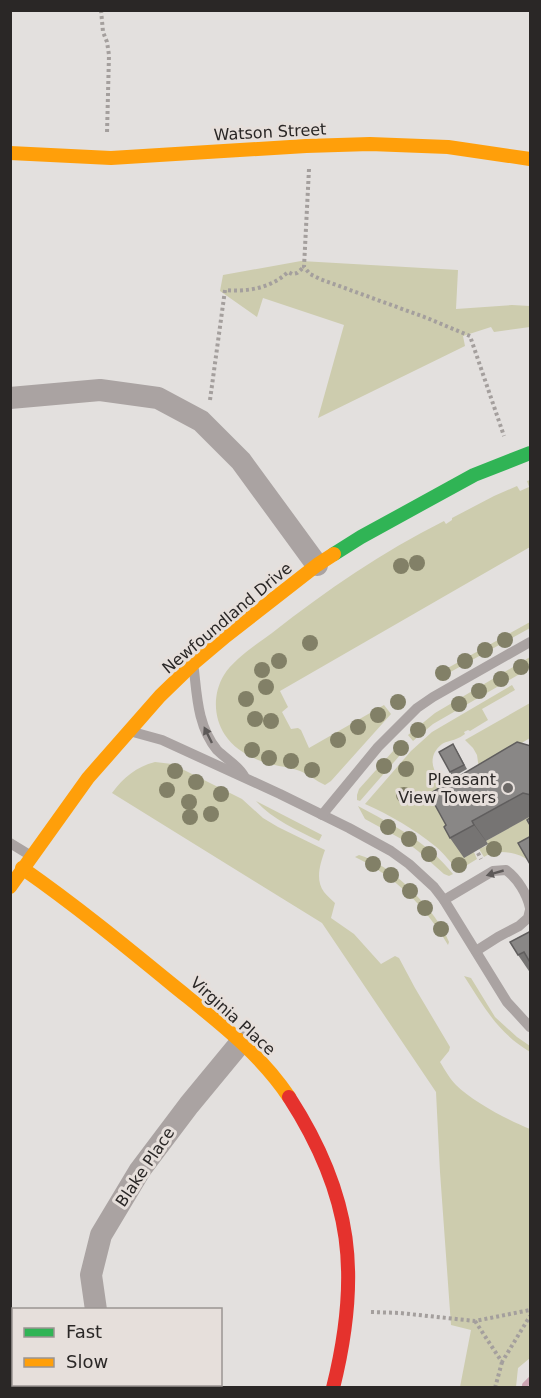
<svg xmlns="http://www.w3.org/2000/svg" width="541" height="1398" viewBox="0 0 541 1398" font-family="'DejaVu Sans',sans-serif">
<style>
.green{fill:#cdccae}
.lines{fill:none;stroke-linecap:round;stroke-linejoin:round}
.stream{stroke:#cba4b2;stroke-width:6}
.path{stroke:#a49f9d;stroke-width:4;stroke-dasharray:3 3;stroke-linecap:butt}
.lane{stroke:#aaa3a2;stroke-width:10}
.street{stroke:#aaa3a2;stroke-width:22}
.fast{stroke:#30b455;stroke-width:14}
.slow{stroke:#ff9f0a;stroke-width:14}
.jam{stroke:#e5322d;stroke-width:14}
.tree{fill:#828067}
.wall{fill:#767473}
.shaded-wall{fill:#605e5e}
.building{fill:#898786;stroke:#605e5e;stroke-width:1.5}
.oneway{fill:#5d5958}
.poi-dot{fill:#6b6866;stroke:#e6dfdb;stroke-width:2}
.labels{text-anchor:middle;dominant-baseline:central;stroke-width:6;stroke-linejoin:round;paint-order:stroke}
.street-label{font-size:16px;fill:#2a2726;stroke:#e6dfdb}
.poi-label{font-size:16px;fill:#2a2726;stroke:#e6dfdb;text-anchor:end}
</style>
<rect width="100%" height="100%" fill="#e3e0de"/>
<g class="green">
<polygon points="301,261 458,270 456,309 512,305 530,306 530,327 494,332 491,327 463,336 465,346 318,418 344,325 263,298 257,317 220,291 223,275"/>
<path d="M530,480V547L280,691L288,707L282,712L291,729L298,728L301,730L309,748L384,705L391,714L331,781L325,785C316,781 307,773 297,770C292,768 285,767 279,766C259,762 237,753 225,735C213,717 213,693 224,675C234,659 257,644 272,633C327,590 382,552 444,521L446,524L452,520V518L494,496L517,486L520,491L529,487L527,481Z"/>
<polygon points="530,622 530,628 445,675 442,676 437,674"/>
<polygon points="530,657 530,668 433,724 413,741 408,735 435,713"/>
<path d="M512,685L515,690L482,709L488,720L470,731L468,730L464,732L465,734C462,736 459,738 456,739C451,741 447,741 442,744C424,758 434,780 453,785L464,857L474,852L477,859L459,870C450,863 444,853 435,846C414,829 390,815 365,804L411,751L432,732Z"/>
<polygon points="530,703 530,738 479,769 477,755 473,748 465,740"/>
<polygon points="403,740 408,746 360,801 357,800 357,795 359,789"/>
<path d="M155,762L172,764L242,799L263,818L278,827L325,850C320,864 315,880 324,892C327,896 331,899 335,903L331,918L354,934L381,964L395,956L399,958L415,988L450,1047L449,1051L440,1062C445,1070 450,1079 456,1085C472,1101 509,1121 530,1129V1358L518,1368L516,1387H460L471,1330L451,1325L440,1172L436,1092L322,923L112,793C124,777 136,767 155,762Z"/>
<path d="M256,801L322,835L319,841C297,830 273,820 256,801Z"/>
<path d="M358,806C393,825 428,842 453,874L449,876L444,874L418,851L405,841L365,819Z"/>
<path d="M530,816V862C523,854 504,850 493,853C489,854 487,855 484,857L479,849L488,845L486,841Z"/>
<path d="M359,855C391,864 437,911 449,942L448,945C426,907 395,876 355,857Z"/>
<path d="M464,976L471,978L495,1017L517,1037L530,1046V1052C498,1033 484,1007 464,976Z"/>
</g>
<g class="lines">
<polyline class="stream" points="525,1388 525,1385 530,1380"/>
<g class="path">
<polyline points="101,10 103,32 107,42 109,55 107,133"/>
<polyline points="309,169 304,267 310,274 320,279 427,318 470,336 504,436"/>
<path d="M210,400L225,290C248,292 271,288 288,272L292,274L297,273L304,267"/>
<polyline points="478,853 481,859"/>
<polyline points="371,1312 400,1313 475,1321 530,1310"/>
<polyline points="475,1321 502,1362 530,1316"/>
<polyline points="80,1388 81,1384"/>
<polyline points="495,1388 502,1362"/>
</g>
<g class="lane">
<path d="M194,670C197,697 198,727 217,750C226,759 238,765 244,776"/>
<polyline points="133,732 162,740 280,794 349,828 391,851 409,864 434,887 444,900 507,1002 530,1027"/>
<polyline points="322,815 378,747 417,708 433,697 530,642"/>
<polyline points="10,843 28,854"/>
<path d="M444,900L493,871L506,870C518,879 527,894 530,908"/>
<polyline points="476,951 498,937 519,926 528,918 530,910"/>
</g>
<g class="street">
<polyline points="10,398 100,390 158,398 201,421 241,461 317,565"/>
<polyline points="96,1310 91,1275 101,1235 140,1170 189,1105 241,1042"/>
</g>
<polyline class="fast" points="334,554 361,537 474,475 530,453"/>
<g class="slow">
<polyline points="10,153 111,158 306,146 370,144 448,147 530,159"/>
<path d="M22,868C75,905 124,945 174,986C216,1020 259,1052 289,1097"/>
<polyline points="10,887 88,778 160,696 194,663 226,636 317,565 334,554"/>
</g>
<path class="jam" d="M289,1097C353,1196 361,1276 333,1388"/>
</g>
<g class="tree">
<circle cx="417" cy="563" r="8"/>
<circle cx="401" cy="566" r="8"/>
<circle cx="505" cy="640" r="8"/>
<circle cx="310" cy="643" r="8"/>
<circle cx="485" cy="650" r="8"/>
<circle cx="279" cy="661" r="8"/>
<circle cx="465" cy="661" r="8"/>
<circle cx="521" cy="667" r="8"/>
<circle cx="262" cy="670" r="8"/>
<circle cx="443" cy="673" r="8"/>
<circle cx="501" cy="679" r="8"/>
<circle cx="266" cy="687" r="8"/>
<circle cx="479" cy="691" r="8"/>
<circle cx="246" cy="699" r="8"/>
<circle cx="398" cy="702" r="8"/>
<circle cx="459" cy="704" r="8"/>
<circle cx="378" cy="715" r="8"/>
<circle cx="255" cy="719" r="8"/>
<circle cx="271" cy="721" r="8"/>
<circle cx="358" cy="727" r="8"/>
<circle cx="418" cy="730" r="8"/>
<circle cx="338" cy="740" r="8"/>
<circle cx="401" cy="748" r="8"/>
<circle cx="252" cy="750" r="8"/>
<circle cx="269" cy="758" r="8"/>
<circle cx="291" cy="761" r="8"/>
<circle cx="384" cy="766" r="8"/>
<circle cx="406" cy="769" r="8"/>
<circle cx="312" cy="770" r="8"/>
<circle cx="175" cy="771" r="8"/>
<circle cx="196" cy="782" r="8"/>
<circle cx="167" cy="790" r="8"/>
<circle cx="221" cy="794" r="8"/>
<circle cx="404" cy="795" r="8"/>
<circle cx="189" cy="802" r="8"/>
<circle cx="211" cy="814" r="8"/>
<circle cx="190" cy="817" r="8"/>
<circle cx="388" cy="827" r="8"/>
<circle cx="409" cy="839" r="8"/>
<circle cx="494" cy="849" r="8"/>
<circle cx="429" cy="854" r="8"/>
<circle cx="373" cy="864" r="8"/>
<circle cx="459" cy="865" r="8"/>
<circle cx="391" cy="875" r="8"/>
<circle cx="410" cy="891" r="8"/>
<circle cx="425" cy="908" r="8"/>
<circle cx="441" cy="929" r="8"/>
</g>
<g class="wall">
<polygon points="531,746 531,816 486,841 488,844 464,858 450,838"/>
<polygon points="456,749 467,769 453,777 450,772"/>
<polygon points="531,931 531,974 518,955"/>
</g>
<polygon class="shaded-wall" points="472,821 486,841 488,844 474,825"/>
<g class="building">
<polygon points="517,742 531,746 531,795 523,793 472,821 474,825 450,838 444,827 446,825 429,794"/>
<polygon points="453,744 464,765 450,772 439,752"/>
<polygon points="531,817 531,827 527,820"/>
<polygon points="531,836 531,866 518,843"/>
<polygon points="531,931 531,964 524,952 518,955 510,942"/>
</g>
<defs><path id="oneway-solid" d="M-6-.8H1V-3.2L6.5 0L1 3.2V.8H-6Z" transform="scale(1.5)"/></defs>
<g class="oneway">
<use href="#oneway-solid" transform="translate(208 735) rotate(-116)"/>
<use href="#oneway-solid" transform="translate(495 873) rotate(164)"/>
</g>
<circle class="poi-dot" cx="508" cy="788" r="6"/>
<g class="labels">
<g class="street-label">
<text transform="translate(270 132) rotate(-3)">Watson Street</text>
<text transform="translate(227 618) rotate(-40)">Newfoundland Drive</text>
<text transform="translate(233 1016) rotate(42)">Virginia Place</text>
<text transform="translate(145 1167) rotate(-56)">Blake Place</text>
</g>
<g class="poi-label">
<text x="496" y="779">Pleasant<tspan x="496" dy="18">View Towers</tspan></text>
</g>
</g>
<rect width="541" height="1398" fill="none" stroke="#2a2726" stroke-width="24"/>
<rect x="12" y="1308" width="210" height="78" fill="#e6dfdb" stroke="#9b9593" stroke-width="1.5"/>
<rect x="24" y="1328" width="30" height="9" fill="#30b455" stroke="#9b9593" stroke-width="1.5"/>
<text x="66" y="1338" font-size="18" fill="#2a2726">Fast</text>
<rect x="24" y="1358" width="30" height="9" fill="#ff9f0a" stroke="#9b9593" stroke-width="1.5"/>
<text x="66" y="1368" font-size="18" fill="#2a2726">Slow</text>
</svg>
